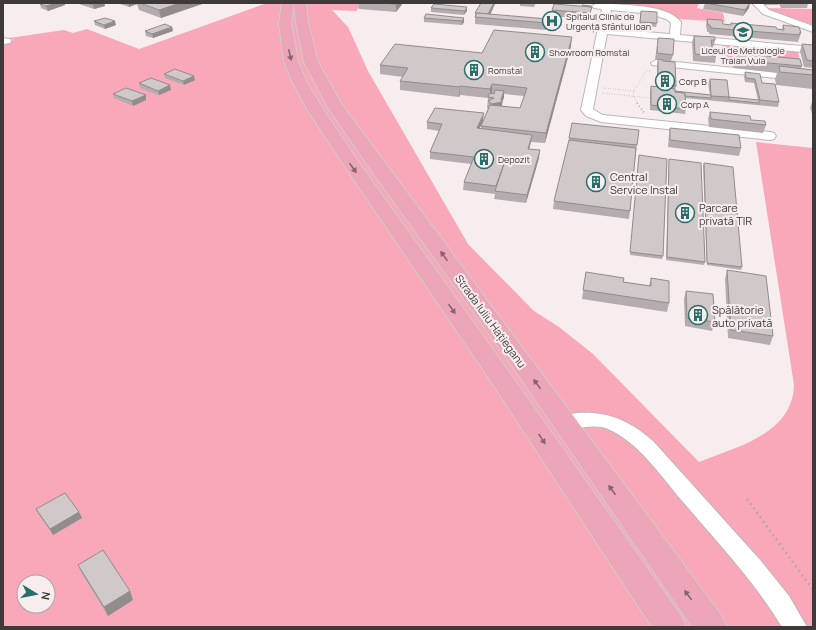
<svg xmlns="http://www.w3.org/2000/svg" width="816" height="630" viewBox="0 0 816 630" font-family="Manrope,sans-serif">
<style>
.green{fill:#f8a8b8;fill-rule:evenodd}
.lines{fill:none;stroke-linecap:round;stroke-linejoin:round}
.minor-casing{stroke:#bfb6b7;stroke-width:2}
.major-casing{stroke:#cdcccc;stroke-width:2}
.path-far2{stroke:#aea7a8;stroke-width:1;stroke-dasharray:0.5 2;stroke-linecap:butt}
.path-far1{stroke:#aea7a8;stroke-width:1.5;stroke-dasharray:1 2.5;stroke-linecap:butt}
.path{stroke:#aea7a8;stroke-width:2.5;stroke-dasharray:1.5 4;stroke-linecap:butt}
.minor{fill:#fff;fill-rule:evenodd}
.major{fill:#eca6b8;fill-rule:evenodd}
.wall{fill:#b4acae;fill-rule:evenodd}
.shaded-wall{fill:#928c8d}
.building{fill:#d1c8ca;stroke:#928c8d}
.oneway{fill:#84656c}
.labels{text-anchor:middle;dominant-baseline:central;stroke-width:4;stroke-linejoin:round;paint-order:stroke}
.far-poi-label{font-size:9px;fill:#3e3a3a;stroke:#f7edef;text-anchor:start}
.poi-label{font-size:11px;fill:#3e3a3a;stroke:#f7edef;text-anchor:start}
.street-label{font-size:11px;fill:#3e3a3a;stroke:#f7edef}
</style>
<rect width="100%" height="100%" fill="#f7edef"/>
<g class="green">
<path d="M267,3H363L356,11L332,10L348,27L368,71L468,244L534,311L559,327L593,354L699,462C736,447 793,434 794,385L756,142L813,148V627H3V44L13,40L9,38L64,30L73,33L87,29L139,49ZM24,582H48V606H24Z"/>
<polygon points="629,3 699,3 697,8 723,13 725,22 679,19 666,13 628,7"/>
<polygon points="765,8 813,9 813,25 768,11"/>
<polygon points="722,43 797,49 802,67 724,60"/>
</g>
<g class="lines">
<defs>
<g id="minor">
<path d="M597,3H613L612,4C631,5 669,6 681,22L680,35L813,47V53L607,34L593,109L594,110L603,115L770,132L774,133L776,136L774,139L770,140L601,122L586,116L581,110L602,9L594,8L592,6ZM611,10L652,14L668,20L671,23L670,34L608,29Z"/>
<polygon points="752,3 762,3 769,10 813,26 813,32 763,14"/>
<polygon points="3,38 10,39 11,41 10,43 3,44"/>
<polygon points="656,60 813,76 813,82 652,65 651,63"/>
<path d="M577,413C608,411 630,421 653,441L761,561L789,596L807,627H782C755,582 718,543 684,503C662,478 640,443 608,429C592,422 573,432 557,427L554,422L557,417Z"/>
</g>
<g id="major">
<polygon points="282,3 294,3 291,23 298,61 306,81 323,109 357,160 504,365 681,616 686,627 652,627 488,377 342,162 307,109 292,81 284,61 279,23"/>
<polygon points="294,3 306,3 308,22 318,62 342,105 722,616 727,627 692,627 508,360 366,163 327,106 304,62 296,22"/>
</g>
</defs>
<use href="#minor" class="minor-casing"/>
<use href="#major" class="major-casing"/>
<g class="path-far2">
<polyline points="355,6 358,3"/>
<polyline points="603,88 634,91 646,71 651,71"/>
<polyline points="634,91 633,96 638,104"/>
<polyline points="602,93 650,98"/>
</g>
<polyline class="path-far1" points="637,103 645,114"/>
<polyline class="path" points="747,499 813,590"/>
<use href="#minor" class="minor"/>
<use href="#major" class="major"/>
</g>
<g class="wall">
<polygon points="43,3 65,3 65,5 48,11 41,8 40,4"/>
<polygon points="79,3 104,3 105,6 94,9 79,4"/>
<polygon points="117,3 205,3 161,18 139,10 137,4 129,7"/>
<polygon points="359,3 403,3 396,12 359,9"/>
<polygon points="481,3 495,3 490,15 548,19 548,26 546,30 475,24 475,13"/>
<polygon points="520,3 536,3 534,7 520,6"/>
<polygon points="705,3 749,8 743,16 703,9"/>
<polygon points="763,3 808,3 807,8 781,8 779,4 778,5 764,5"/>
<polygon points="431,8 467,11 464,15 431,12"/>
<polygon points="552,10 591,13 590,19 551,16"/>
<polygon points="641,11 657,23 656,27 639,26"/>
<polygon points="424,18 464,18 464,22 462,25 424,22"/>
<polygon points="707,19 723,24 730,25 731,23 777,29 782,30 783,25 801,33 798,42 709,34 709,32 707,32 706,25"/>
<polygon points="94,21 116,25 105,29 95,25"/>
<polygon points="172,27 173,31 153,38 146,36 145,31"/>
<polygon points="694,36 715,40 714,46 712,46 713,53 716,56 715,63 693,61 692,42"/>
<polygon points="658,38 673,55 671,61 676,86 675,91 710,95 708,83 710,79 729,97 758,100 754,83 745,82 744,77 745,72 762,83 779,102 778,107 685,98 686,109 685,114 650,110 650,91 651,86 657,87 657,66 658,60 655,60"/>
<polygon points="802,44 813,45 813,68 804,67 800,51"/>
<path d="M571,46L545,143L531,142L529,149L539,158L526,203L494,199L495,194L463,190L464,182L471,164L430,159V152L439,131L427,129V122L483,121L479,129H481V126L488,109L487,108L488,98L460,95L459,97L400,90V81L403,77L380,74V65L482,53ZM504,94L524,96L520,108L502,106Z"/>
<polygon points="734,53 802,66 801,68 813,70 813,89 776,85 775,79 777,73 733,68 732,61"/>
<polygon points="164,74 195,80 184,85 165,78"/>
<polygon points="139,83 171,90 159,95 140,88"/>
<polygon points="113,94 146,95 146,100 133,106 114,98"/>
<polygon points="813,99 813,116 810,108"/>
<polygon points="710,112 751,120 766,125 763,133 709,127 708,119"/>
<polygon points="670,128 741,148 739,156 668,147 669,135"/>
<polygon points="569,138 637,145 636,152 630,211 629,219 553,209 554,201 568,144"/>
<polygon points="639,158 663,256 662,259 630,255"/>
<polygon points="669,159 705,262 704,265 666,260"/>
<polygon points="704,163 742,267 741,270 707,265 703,166"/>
<polygon points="727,270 773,336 770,345 728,338 725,279"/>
<polygon points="586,272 623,282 649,286 651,278 669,303 667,312 582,299"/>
<polygon points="686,291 715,322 712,331 685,326 684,299"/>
<polygon points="36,509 79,512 82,518 53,535 39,515"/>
<polygon points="78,565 130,591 133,600 108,616 82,574"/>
</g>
<g class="shaded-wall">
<polygon points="57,3 65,3 65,5 48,11 46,6"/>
<polygon points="99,3 104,3 105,6 94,9 93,5"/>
<polygon points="128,3 137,3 137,4 129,7"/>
<polygon points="180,3 205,3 161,18 159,10"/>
<polygon points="397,3 403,3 396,12 396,4"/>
<polygon points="494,3 495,3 495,4 488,19 488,14"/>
<polygon points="750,3 749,8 743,16 745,10"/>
<polygon points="467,7 467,11 464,15 465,11"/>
<polygon points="464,18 464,22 462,25 462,21"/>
<polygon points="115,21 116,25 105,29 104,25"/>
<polygon points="172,27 173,31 153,38 152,34"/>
<polygon points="572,37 571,46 545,143 546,133"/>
<polygon points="194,76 195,80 184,85 183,81"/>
<polygon points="492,84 492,93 490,98 490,89"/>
<polygon points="170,85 171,90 159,95 158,91"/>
<polygon points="460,86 460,95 459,97 460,87"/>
<polygon points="504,91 504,98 502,102 502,109 492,111 492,104 501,99"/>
<polygon points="146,95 146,100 133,106 132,101"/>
<polygon points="484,113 483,121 476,136 477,128"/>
<polygon points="532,135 531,142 527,156 528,149"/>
<polygon points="540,150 539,158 526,203 527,195"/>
<polygon points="79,512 82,518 53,535 50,529"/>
<polygon points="130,591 133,600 108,616 104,607"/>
</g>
<g class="building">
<polygon points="43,3 57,3 46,6 40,4"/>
<polygon points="87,3 99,3 93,5"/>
<polygon points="140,3 180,3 159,10"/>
<polygon points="381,3 397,3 396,4"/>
<polygon points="481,3 494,3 488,14 475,13"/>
<polygon points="706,3 750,3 745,10"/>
<polygon points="434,4 467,7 465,11 431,8"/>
<polygon points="554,4 592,7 590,13 552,10"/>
<polygon points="582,5 591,6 591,7 582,6"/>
<polygon points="641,11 657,12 657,23 640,22"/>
<polygon points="477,13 548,19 547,23 475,17"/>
<polygon points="426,14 464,18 462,21 424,18"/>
<polygon points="105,18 115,21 104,25 94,21"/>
<polygon points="707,19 722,20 723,24 731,25 731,23 776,27 777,29 784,30 783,25 799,27 801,33 799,33 800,35 711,28 710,25 708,25"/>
<polygon points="165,24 172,27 152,34 145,31"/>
<polygon points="494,30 572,37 546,133 481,126 490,105 520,108 527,88 492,84 490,89 460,86 460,87 400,81 408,68 380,65 395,44 482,53"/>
<polygon points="694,36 715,37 715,40 711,40 713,53 716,53 716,56 695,54"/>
<polygon points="658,38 674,39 673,55 657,53"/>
<polygon points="802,44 813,45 813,61 807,60"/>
<polygon points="734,53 800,59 802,66 735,60"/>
<polygon points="658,59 663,60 663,61 675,62 676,86 658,85"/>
<polygon points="779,66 813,70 813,75 780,72"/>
<polygon points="175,69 194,76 183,81 164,74"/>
<polygon points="745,72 760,74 762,83 775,84 779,102 760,100 755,79 746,78"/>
<polygon points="151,78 170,85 158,91 139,83"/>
<polygon points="710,79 727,80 729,97 711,96"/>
<polygon points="651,86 675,89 675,92 685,93 686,109 651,105"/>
<polygon points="126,88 146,95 132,101 113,94"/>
<polygon points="495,90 504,91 501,99 502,102 492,104 488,101 494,98 488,97 490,93 494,94"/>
<polygon points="675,91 711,95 711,98 685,96 685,93 675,92"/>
<polygon points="728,97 759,100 759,103 729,100 729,97"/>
<polygon points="435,108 484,113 477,128 532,135 528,149 540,150 527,195 495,191 505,161 496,186 464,182 474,157 430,152 442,124 427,122"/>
<polygon points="710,112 750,116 751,120 765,121 766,125 711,119"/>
<polygon points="572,123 639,130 637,145 569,138"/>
<polygon points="670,128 739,135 741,148 670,140"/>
<polygon points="569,140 636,148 630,211 554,201"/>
<polygon points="639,155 667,159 663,256 630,252"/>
<polygon points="669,159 701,163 705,262 667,257"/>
<polygon points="704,163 733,167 742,267 707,263"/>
<polygon points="727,270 766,276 773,336 731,330"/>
<polygon points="586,272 624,278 623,282 651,286 651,278 669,281 669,303 583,290"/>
<polygon points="686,291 713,294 715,322 687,318"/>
<polygon points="65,493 79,512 50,529 36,509"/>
<polygon points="103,550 130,591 104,607 78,565"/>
</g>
<defs><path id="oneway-solid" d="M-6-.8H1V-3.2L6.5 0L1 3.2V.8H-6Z"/></defs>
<g class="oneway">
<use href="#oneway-solid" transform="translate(290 55) rotate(77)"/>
<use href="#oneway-solid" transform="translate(353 168) rotate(55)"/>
<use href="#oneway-solid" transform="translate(444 256) rotate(-126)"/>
<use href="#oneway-solid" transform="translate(452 309) rotate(55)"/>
<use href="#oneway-solid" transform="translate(537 384) rotate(-126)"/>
<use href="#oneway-solid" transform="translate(542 439) rotate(56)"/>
<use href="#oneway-solid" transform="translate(612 490) rotate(-126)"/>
<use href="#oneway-solid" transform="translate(688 595) rotate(-126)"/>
</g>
<defs>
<symbol id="hospital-ring" viewBox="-11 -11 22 22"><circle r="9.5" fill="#f7edef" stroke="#276f68" stroke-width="1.5"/><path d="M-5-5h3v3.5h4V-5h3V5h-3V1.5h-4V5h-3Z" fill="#276f68"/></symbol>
<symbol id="school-ring" viewBox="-11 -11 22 22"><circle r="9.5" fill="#f7edef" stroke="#276f68" stroke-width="1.5"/><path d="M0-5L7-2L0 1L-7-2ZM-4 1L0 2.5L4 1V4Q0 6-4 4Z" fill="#276f68"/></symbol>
<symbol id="building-ring" viewBox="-11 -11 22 22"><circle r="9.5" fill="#f7edef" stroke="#276f68" stroke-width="1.5"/><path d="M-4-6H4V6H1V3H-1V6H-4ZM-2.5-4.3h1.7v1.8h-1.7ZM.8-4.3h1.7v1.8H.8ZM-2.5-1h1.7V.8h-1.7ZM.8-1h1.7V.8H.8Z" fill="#276f68"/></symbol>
</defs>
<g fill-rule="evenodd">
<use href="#hospital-ring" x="541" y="10" width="22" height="22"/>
<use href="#school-ring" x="732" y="21" width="22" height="22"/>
<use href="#building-ring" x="524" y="41" width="22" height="22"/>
<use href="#building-ring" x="463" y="59" width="22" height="22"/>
<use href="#building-ring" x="654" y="70" width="22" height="22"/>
<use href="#building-ring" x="656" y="93" width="22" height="22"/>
<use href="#building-ring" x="473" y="148" width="22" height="22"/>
<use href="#building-ring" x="585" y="171" width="22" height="22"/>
<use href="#building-ring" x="674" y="202" width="22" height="22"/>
<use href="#building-ring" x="687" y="304" width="22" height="22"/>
</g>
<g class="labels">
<g class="far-poi-label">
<text x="566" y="16">Spitalul Clinic de<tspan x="566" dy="10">Urgență Sfântul Ioan</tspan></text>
<text x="743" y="50" text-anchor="middle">Liceul de Metrologie<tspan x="743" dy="10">Traian Vuia</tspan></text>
<text x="549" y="52">Showroom Romstal</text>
<text x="488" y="70">Romstal</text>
<text x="679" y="81">Corp B</text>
<text x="681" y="104">Corp A</text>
<text x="498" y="159">Depozit</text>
</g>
<g class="poi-label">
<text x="610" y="176">Central<tspan x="610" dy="13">Service Instal</tspan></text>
<text x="699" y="207">Parcare<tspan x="699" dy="13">privată TIR</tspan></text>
<text x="712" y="309">Spălătorie<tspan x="712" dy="13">auto privată</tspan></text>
</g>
<g class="street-label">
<text transform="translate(491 321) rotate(54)">Strada Iuliu Hațieganu</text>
</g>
</g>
<rect width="816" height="630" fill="none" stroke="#3e3a3a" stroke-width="8"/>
<g transform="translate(36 594) rotate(100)"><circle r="19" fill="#f7edef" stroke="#ada5a7"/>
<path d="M0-3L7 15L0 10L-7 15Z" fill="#276f68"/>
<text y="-6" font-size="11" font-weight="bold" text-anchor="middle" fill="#3e3a3a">N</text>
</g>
</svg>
